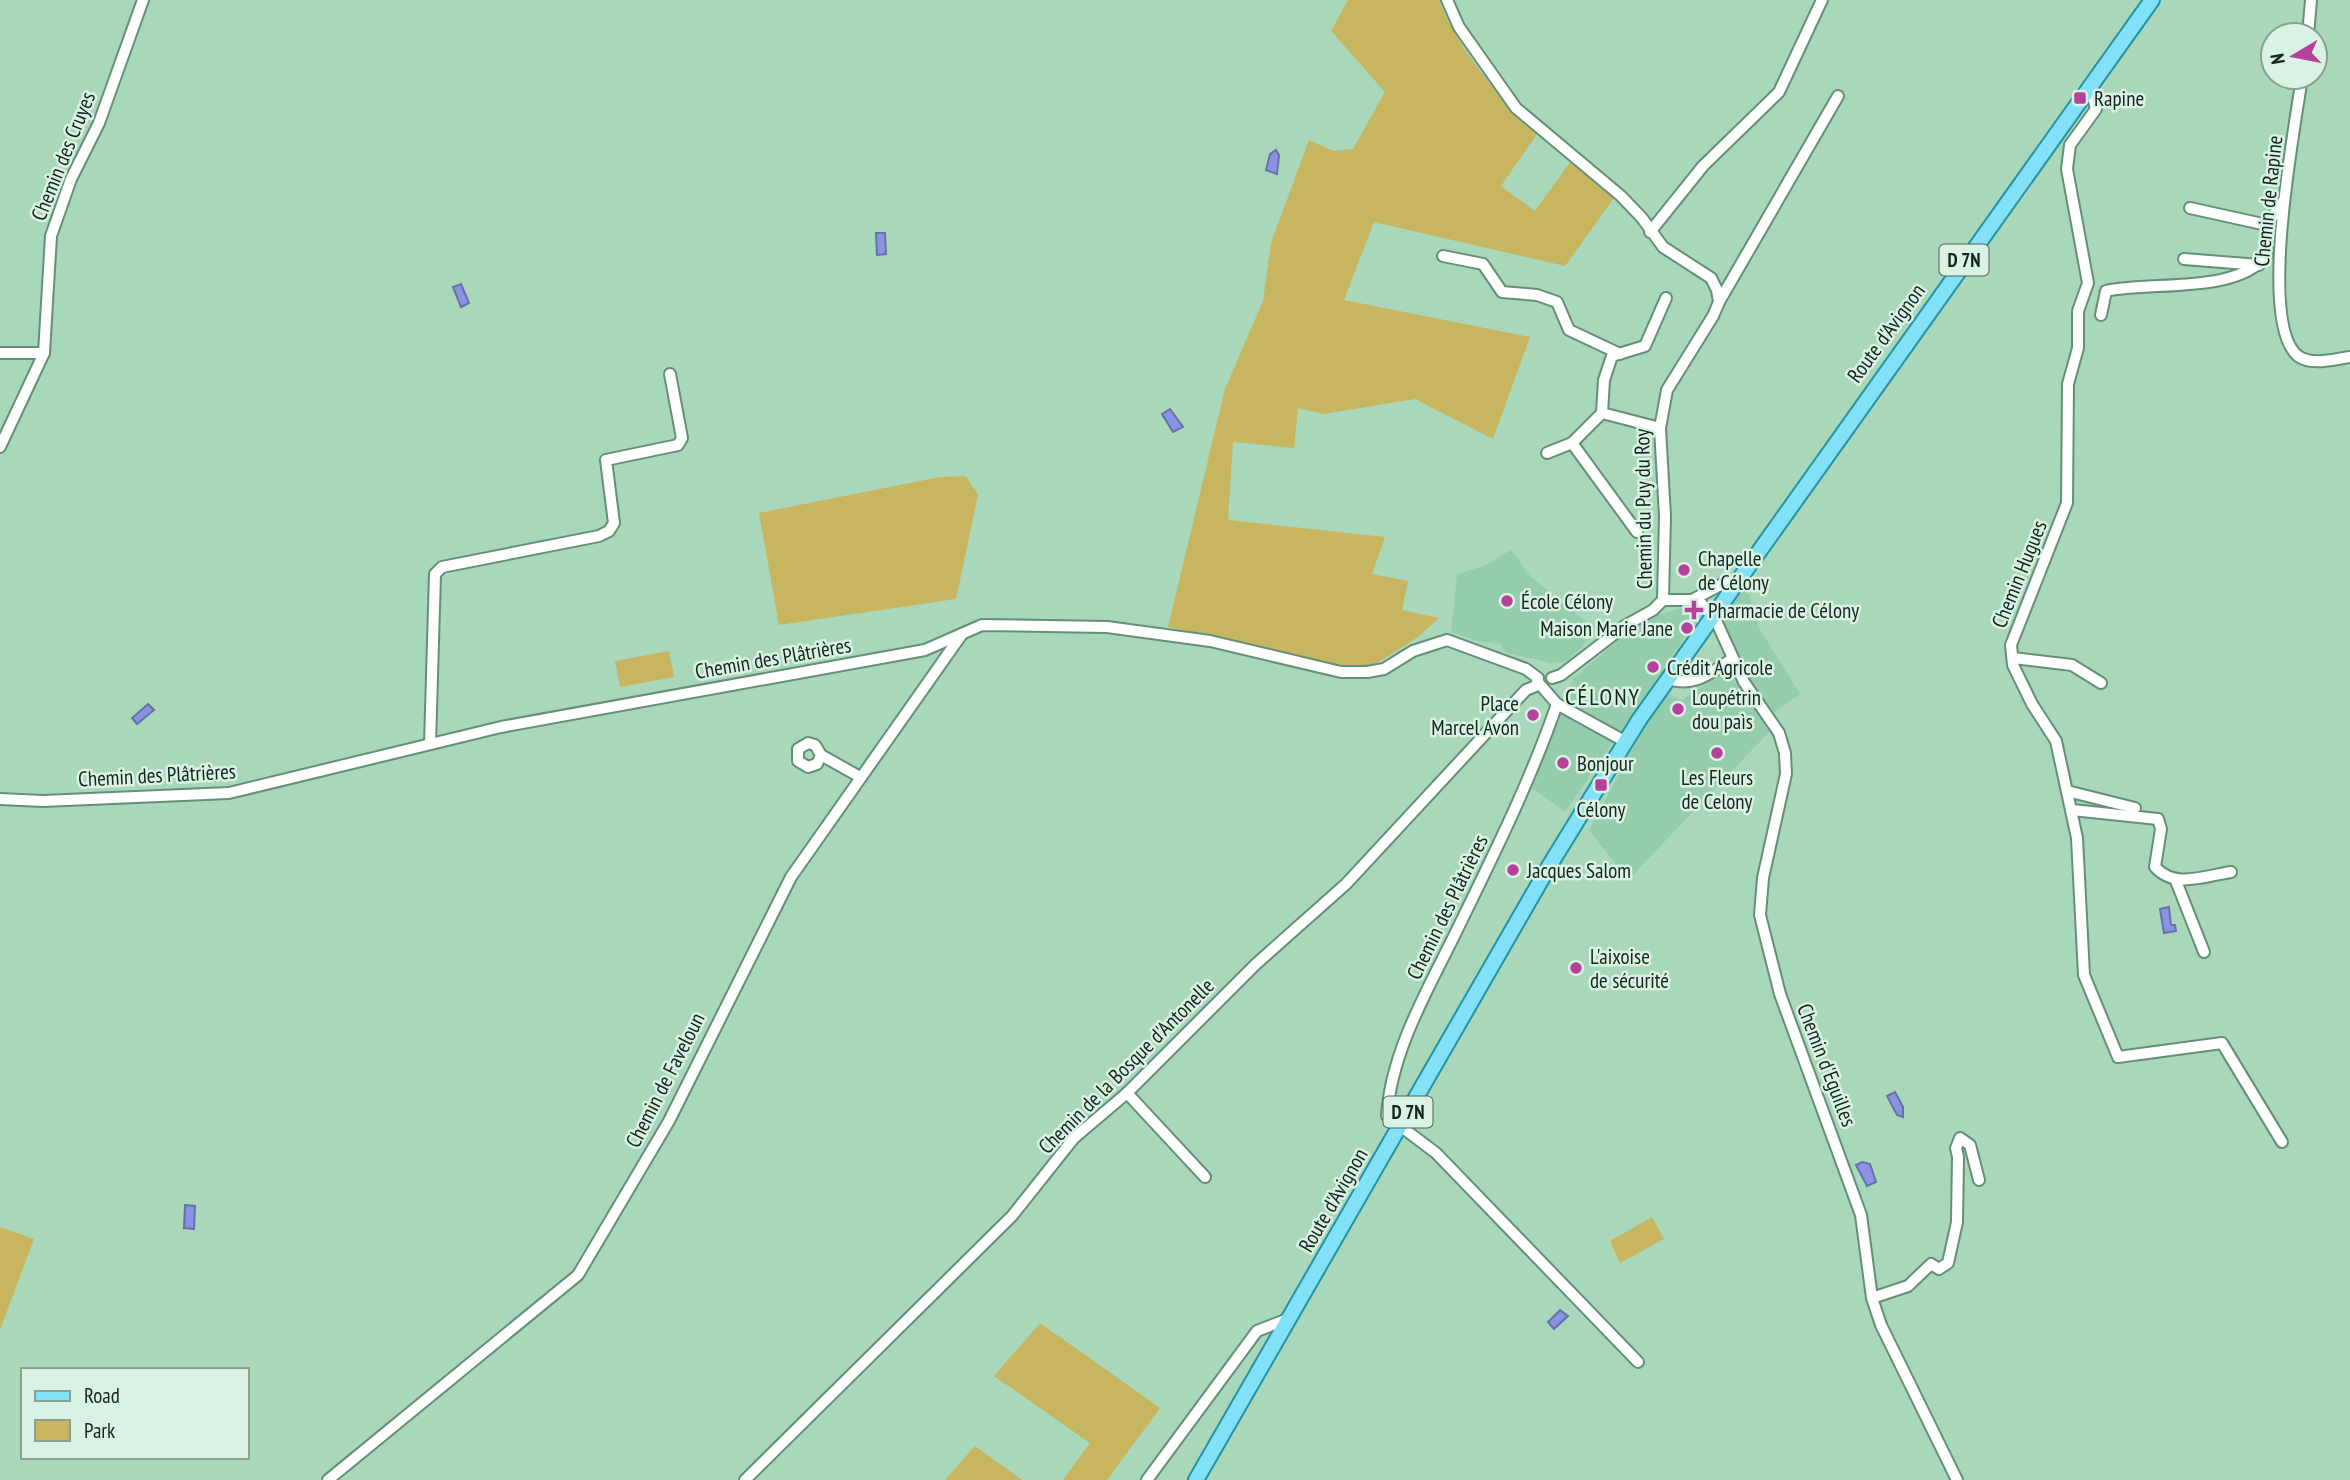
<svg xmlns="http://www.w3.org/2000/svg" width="2350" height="1480" viewBox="0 0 2350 1480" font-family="'PT Sans Narrow',sans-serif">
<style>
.built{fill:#95ccab}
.green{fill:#c7b560}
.water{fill:#8992e3;stroke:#6672a7;stroke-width:2}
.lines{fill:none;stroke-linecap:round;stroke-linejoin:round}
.minor-casing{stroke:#639076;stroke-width:14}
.major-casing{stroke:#2593a6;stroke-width:18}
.minor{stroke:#fff;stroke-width:10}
.major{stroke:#82e1f7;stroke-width:14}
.poi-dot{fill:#b5419b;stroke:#daf2e3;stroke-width:2.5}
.labels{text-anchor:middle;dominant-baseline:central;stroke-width:5;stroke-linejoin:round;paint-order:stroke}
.shield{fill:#daf2e3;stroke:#4f6357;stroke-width:2}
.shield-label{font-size:19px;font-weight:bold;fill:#13261b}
.poi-label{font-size:21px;fill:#13261b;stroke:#daf2e3;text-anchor:start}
.street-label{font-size:21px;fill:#13261b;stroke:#daf2e3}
.neighbourhood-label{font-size:23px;letter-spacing:2px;fill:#13261b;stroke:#daf2e3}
</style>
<rect width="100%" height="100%" fill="#a8d7ba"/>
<g class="built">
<polygon points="1511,550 1530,576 1591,626 1583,646 1567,661 1552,663 1506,653 1500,644 1478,641 1451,632 1457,574 1484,566"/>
<polygon points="1746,584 1759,628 1800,694 1771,715 1739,663 1720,622"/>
<polygon points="1690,605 1700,615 1565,812 1532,788 1573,679 1640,621"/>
<polygon points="1727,670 1769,732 1628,880 1589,830 1663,692 1682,700"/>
</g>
<g class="green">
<path d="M1348,0H1439C1454,43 1502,103 1537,134L1501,186L1535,211L1571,161L1614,198L1565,266L1374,222L1344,300L1530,337L1493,439L1415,399L1324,414L1298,408L1294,448L1233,442L1228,520L1385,537L1372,574L1408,581L1402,610L1439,618L1418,637L1382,660L1368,667L1344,666L1168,627L1225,389L1263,301L1271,243L1309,140L1334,151L1353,149L1385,92L1331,31Z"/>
<polygon points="966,476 978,495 956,599 779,625 759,513 940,477"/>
<polygon points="669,651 674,677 620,687 615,661"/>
<polygon points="1652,1217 1664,1239 1620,1263 1610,1241"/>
<polygon points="0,1227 34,1239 0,1330"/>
<polygon points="1040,1323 1160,1408 1107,1480 1063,1480 1090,1443 994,1376"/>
<polygon points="975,1446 1022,1480 945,1480"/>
</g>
<g class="water">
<polygon points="1276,150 1279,155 1277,174 1266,170 1270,154"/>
<polygon points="876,233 885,233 886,254 877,255"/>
<polygon points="461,284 469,303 461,307 453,287"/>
<polygon points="1170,409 1183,427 1173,432 1162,414"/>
<polygon points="148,704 154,710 137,724 132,718"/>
<polygon points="2169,907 2171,925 2175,925 2176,931 2164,933 2160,909"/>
<polygon points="1895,1092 1903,1107 1903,1117 1897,1115 1887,1096"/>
<polygon points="1862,1162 1870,1164 1876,1182 1867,1186 1856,1165"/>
<polygon points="185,1205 195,1206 194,1229 184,1228"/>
<polygon points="1560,1310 1568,1316 1554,1329 1548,1322"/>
</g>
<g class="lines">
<defs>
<g id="minor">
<polyline points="1447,0 1459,27 1516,108 1621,196 1642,218 1663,247 1711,278 1717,290 1719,302 1713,316 1667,390 1660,428 1665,516 1663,600"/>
<polyline points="2308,35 2311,0"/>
<path d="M2302,77C2295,127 2257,323 2298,356C2311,366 2335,359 2350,357"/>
<polyline points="2085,92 2093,98 2096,109 2070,145 2067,169 2088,283 2078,311 2078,348 2068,384 2067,503 2011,645 2013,665 2032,704 2056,741 2077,838 2084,975 2118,1057 2222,1043 2282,1142"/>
<polyline points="2190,208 2267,225 2284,200"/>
<polyline points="1650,232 1703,166 1779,92 1822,0"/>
<polyline points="1443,256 1483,264 1502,292 1537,295 1557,302 1569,330 1620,354"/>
<polyline points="2184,259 2259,265"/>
<polyline points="1719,302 1838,96"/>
<path d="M2101,315L2106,291C2150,281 2237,294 2266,256L2267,225"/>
<polyline points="0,353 44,353"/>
<polyline points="1602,413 1604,380 1612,356 1645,346 1666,298"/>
<polyline points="1572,443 1637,532"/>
<polyline points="0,447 44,353 51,236 71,179 99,123 143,0"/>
<polyline points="1547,453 1572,443 1602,413 1660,428"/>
<polyline points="1663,600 1692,600 1728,581"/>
<polyline points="1692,600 1702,604 1717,623 1744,682 1779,733 1785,753 1786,774 1763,878 1760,915 1780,994 1861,1215 1872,1298 1881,1325 1957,1480"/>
<polyline points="2013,658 2072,665 2101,683"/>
<polyline points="1552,678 1561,675 1626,625 1653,610 1663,600"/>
<path d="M1667,679C1696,687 1709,674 1732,659"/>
<polyline points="1537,681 1557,704 1626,742"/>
<path d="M1557,704C1530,782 1494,854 1458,928C1430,986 1391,1050 1387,1116L1436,1153L1638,1362"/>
<polygon points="808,743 815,745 821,755 817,764 808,767 798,761 798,749"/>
<polyline points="430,744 435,574 442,567 599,536 609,531 614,523 606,460 678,445 682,438 670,374"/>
<polyline points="821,755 860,777"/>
<polyline points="2067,791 2135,808"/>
<polyline points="0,799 43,801 229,793 501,727 925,650 982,625 1107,627 1210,641 1341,672 1367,672 1384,669 1413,651 1447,640 1526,669 1538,678"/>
<path d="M2072,810L2158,819L2161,829L2155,867C2175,889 2204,876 2231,872"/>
<polyline points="2176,881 2204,952"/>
<polyline points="1127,1093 1205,1177"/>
<polyline points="1872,1298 1908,1286 1931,1264 1939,1269 1948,1263 1957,1222 1958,1157 1956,1148 1960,1138 1970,1145 1979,1180"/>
<polyline points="328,1480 578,1275 669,1121 791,877 962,634"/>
<polyline points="745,1480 1012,1216 1074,1138 1127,1093 1256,964 1346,884 1526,690 1538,685"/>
<polyline points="1147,1480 1257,1331 1288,1319"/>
</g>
<polyline id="major" points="1196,1480 1548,868 1639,720 2152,0"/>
</defs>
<use href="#minor" class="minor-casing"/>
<use href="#major" class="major-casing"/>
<use href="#minor" class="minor"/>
<use href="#major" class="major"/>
</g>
<g class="poi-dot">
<rect x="2073" y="91" width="14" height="14" rx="3.5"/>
<circle cx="1684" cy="570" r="7"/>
<circle cx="1507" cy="601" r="7"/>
<path d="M1690.5 599.5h7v7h7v7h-7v7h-7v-7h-7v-7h7z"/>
<circle cx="1687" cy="628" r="7"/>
<circle cx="1653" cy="667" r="7"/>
<circle cx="1678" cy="709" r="7"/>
<circle cx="1533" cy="715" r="7"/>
<circle cx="1717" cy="753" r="7"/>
<circle cx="1563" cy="763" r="7"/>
<rect x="1594" y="778" width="14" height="14" rx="3.5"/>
<circle cx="1513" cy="870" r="7"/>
<circle cx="1576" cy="968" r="7"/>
</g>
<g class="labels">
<g class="shield">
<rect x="1939.5" y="244.5" width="49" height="31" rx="5"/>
<rect x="1383.5" y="1096.5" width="49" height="31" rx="5"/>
</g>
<g class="shield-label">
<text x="1964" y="260">D 7N</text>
<text x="1408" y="1112">D 7N</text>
</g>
<g class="poi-label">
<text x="2094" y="98">Rapine</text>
<text x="1698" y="558">Chapelle<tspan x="1698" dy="24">de Célony</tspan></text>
<text x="1521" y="601">École Célony</text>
<text x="1708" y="610">Pharmacie de Célony</text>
<text x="1673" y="628" text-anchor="end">Maison Marie Jane</text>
<text x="1667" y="667">Crédit Agricole</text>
<text x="1692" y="697">Loupétrin<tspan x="1692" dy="24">dou paìs</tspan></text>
<text x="1519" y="703" text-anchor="end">Place<tspan x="1519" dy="24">Marcel Avon</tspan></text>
<text x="1577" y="763">Bonjour</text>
<text x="1717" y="777" text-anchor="middle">Les Fleurs<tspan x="1717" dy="24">de Celony</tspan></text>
<text x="1601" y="809" text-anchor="middle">Célony</text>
<text x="1527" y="870">Jacques Salom</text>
<text x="1590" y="956">L'aixoise<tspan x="1590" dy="24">de sécurité</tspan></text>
</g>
<g class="street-label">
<text transform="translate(63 156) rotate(-68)">Chemin des Cruyes</text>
<text transform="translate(2268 201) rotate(-84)">Chemin de Rapine</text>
<text transform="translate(1886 333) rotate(-54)">Route d'Avignon</text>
<text transform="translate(1643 509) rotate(-91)">Chemin du Puy du Roy</text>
<text transform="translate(2019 574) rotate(-68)">Chemin Hugues</text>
<text transform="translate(773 658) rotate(-10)">Chemin des Plâtrières</text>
<text transform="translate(157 775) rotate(-3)">Chemin des Plâtrières</text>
<text transform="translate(1447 907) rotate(-64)">Chemin des Plâtrières</text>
<text transform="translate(1827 1065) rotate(69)">Chemin d'Eguilles</text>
<text transform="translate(1126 1066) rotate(-45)">Chemin de la Bosque d'Antonelle</text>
<text transform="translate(665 1080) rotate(-63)">Chemin de Faveloun</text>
<text transform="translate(1333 1200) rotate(-60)">Route d'Avignon</text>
</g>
<g class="neighbourhood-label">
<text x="1603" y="696">CÉLONY</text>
</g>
</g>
<rect x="21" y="1368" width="228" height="91" fill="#daf2e3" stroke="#8aa093" stroke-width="2"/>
<rect x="35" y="1391" width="35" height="10" fill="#82e1f7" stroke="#8aa093" stroke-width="2"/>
<text x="84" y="1403" font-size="21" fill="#13261b">Road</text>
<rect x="35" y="1420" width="35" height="21" fill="#c7b560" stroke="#8aa093" stroke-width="2"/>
<text x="84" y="1438" font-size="21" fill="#13261b">Park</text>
<g transform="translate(2294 56) rotate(260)"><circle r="33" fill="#daf2e3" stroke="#8aa093" stroke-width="2"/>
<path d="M0-5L12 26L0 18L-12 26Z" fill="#b5419b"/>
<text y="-10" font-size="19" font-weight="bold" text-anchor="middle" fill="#13261b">N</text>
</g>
</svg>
